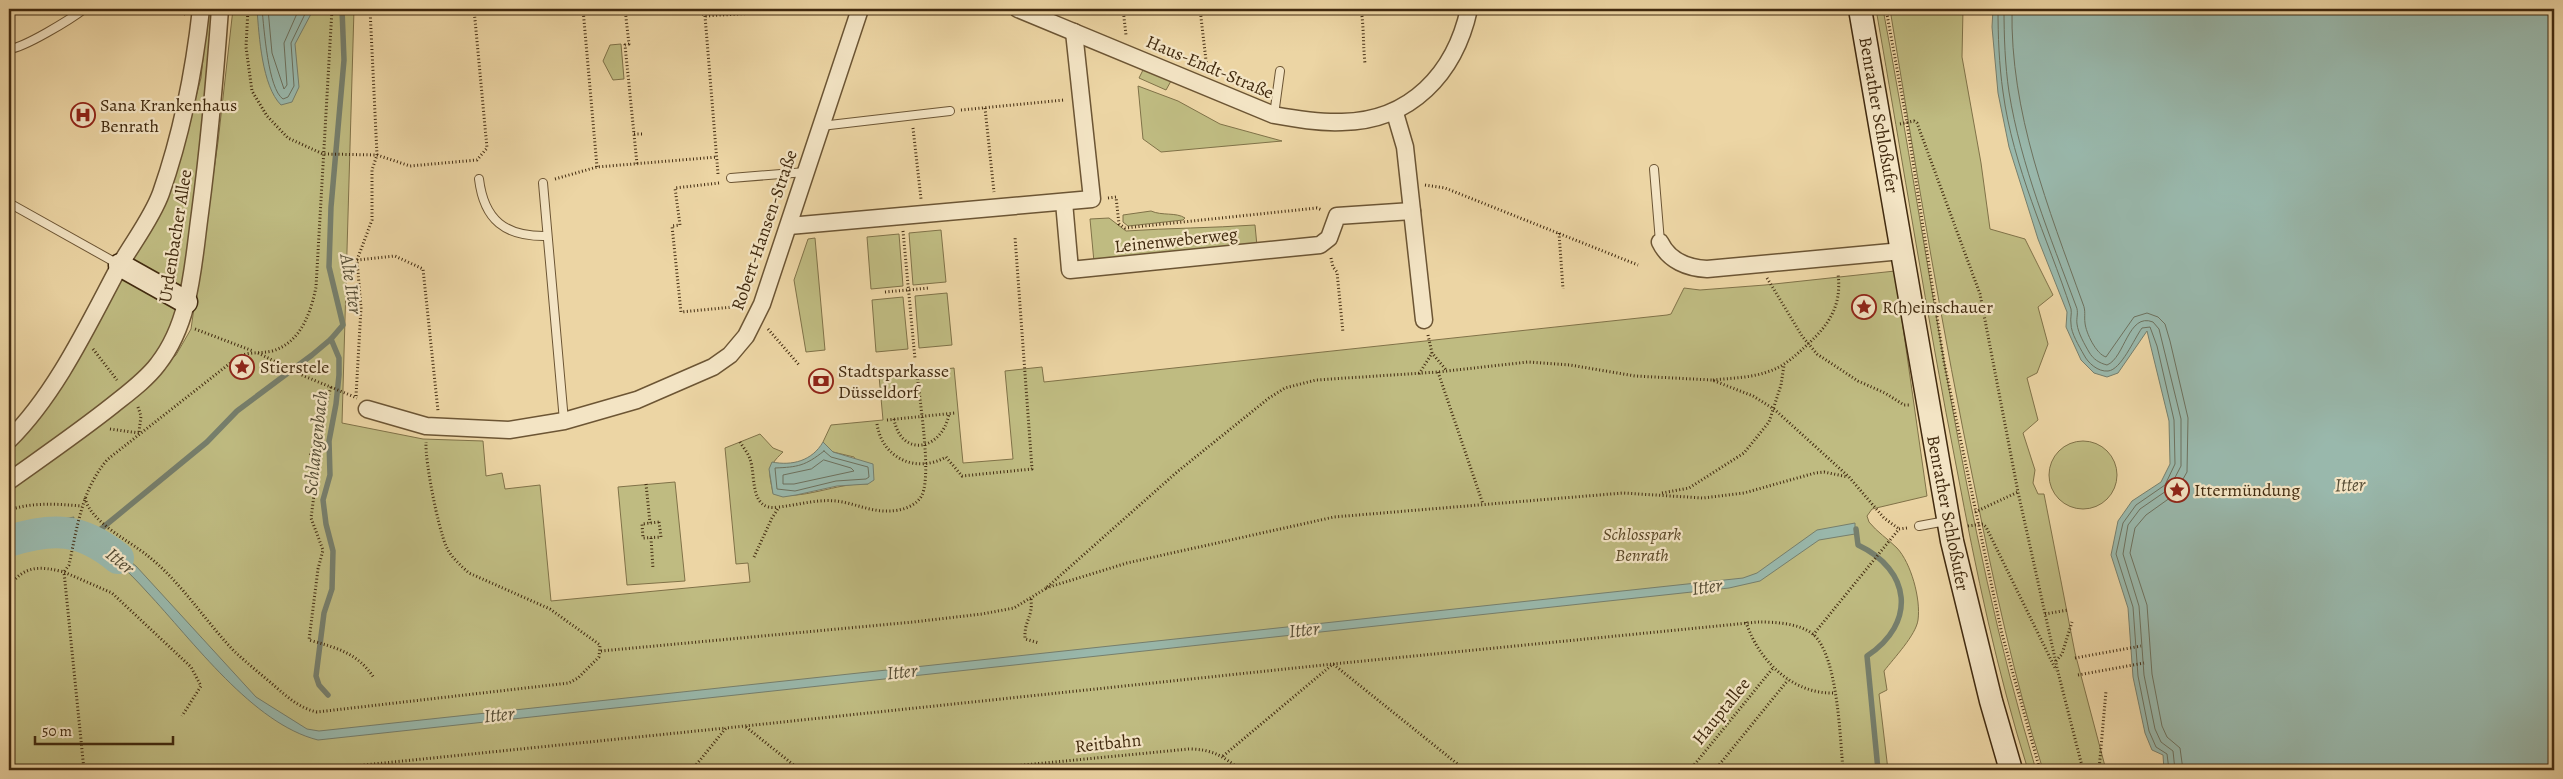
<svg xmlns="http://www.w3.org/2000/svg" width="2563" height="779" viewBox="0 0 2563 779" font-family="Alegreya,serif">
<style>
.green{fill:#bfbb81;stroke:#807248}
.water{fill:#99b8ac;stroke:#767f6d}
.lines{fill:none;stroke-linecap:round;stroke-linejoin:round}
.shore{stroke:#6d715e;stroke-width:1}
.stream{stroke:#767f6d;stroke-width:5.5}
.river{stroke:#99b8ac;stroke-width:32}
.lane-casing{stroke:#6c5534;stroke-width:10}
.street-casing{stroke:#6c5534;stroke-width:19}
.secondary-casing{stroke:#412a0f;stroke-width:25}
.path{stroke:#412a0f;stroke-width:3;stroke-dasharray:1 2.5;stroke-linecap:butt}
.lane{stroke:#f3e4c4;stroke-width:8}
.street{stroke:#f3e4c4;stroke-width:16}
.secondary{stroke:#f3e4c4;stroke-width:22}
.labels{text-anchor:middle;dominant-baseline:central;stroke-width:4.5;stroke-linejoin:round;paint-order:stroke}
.street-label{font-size:18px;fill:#412a0f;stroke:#f3e4c4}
.poi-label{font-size:18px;fill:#412a0f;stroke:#f3e4c4;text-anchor:start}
.park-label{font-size:18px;font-style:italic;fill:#5a4726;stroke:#f3e4c4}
.water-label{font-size:19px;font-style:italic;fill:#574e36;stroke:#f3e4c4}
</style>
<rect width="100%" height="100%" fill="#ecd5a4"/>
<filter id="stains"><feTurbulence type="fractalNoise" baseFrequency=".004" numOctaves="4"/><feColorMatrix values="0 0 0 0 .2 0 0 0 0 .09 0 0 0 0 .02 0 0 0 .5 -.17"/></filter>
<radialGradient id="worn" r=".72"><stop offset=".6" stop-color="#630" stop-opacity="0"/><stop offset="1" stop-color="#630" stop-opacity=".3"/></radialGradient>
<g class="green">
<polygon points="208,9 215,9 183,304 155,364 9,476 9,446 80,347 188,125 201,78"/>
<path d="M233,9H354L342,423L423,439L483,441L486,476L502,473L505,489L540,485L551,601L750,582L748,563L736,564L725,448L760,434L773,448L783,452C766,468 769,472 773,493C800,502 837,482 868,484L854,457L833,452L823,442L831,425L883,420L879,376L954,368L963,463L1013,459L1005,371L1042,367L1044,382L1667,315L1671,314L1684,288L1700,290L1765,285L1895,271L1927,496L1872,509L1867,516L1869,522C1877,532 1888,539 1897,548C1911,563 1921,599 1918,620C1916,635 1894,658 1884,671L1887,690L1879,694L1888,770H9V486L130,399L176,355L191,329L218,142Z"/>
<path d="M1876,9H1883C1931,263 1961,521 2036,770H2028C1997,672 1976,571 1957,470C1927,317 1903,163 1876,9Z"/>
<path d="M1890,9H1963L1962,57L1981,163L1990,229L2025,239L2053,295L2038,307L2048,344L2037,373L2027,378L2038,420L2023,433L2035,470L2033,483L2038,494H2044L2075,653L2106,770H2043C2014,678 1994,584 1975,489C1942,330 1916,169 1890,9Z"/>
<polygon points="621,44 624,79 613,80 603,61 610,45"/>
<polygon points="1143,70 1171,81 1166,90 1139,78"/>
<polygon points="1138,86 1178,101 1220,124 1282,141 1161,152 1143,139"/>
<path d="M1151,211C1162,216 1176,212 1185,218L1183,220L1128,226L1123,222V215Z"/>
<path d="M1109,218L1126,231C1169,228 1212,228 1255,225L1257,246L1094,262L1090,219Z"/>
<polygon points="941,230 946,282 913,285 909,233"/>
<polygon points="899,234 903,286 871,289 867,237"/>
<polygon points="815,238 825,350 806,352 794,280 808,239"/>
<polygon points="947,293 952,345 919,348 915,296"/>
<polygon points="903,297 908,349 876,352 872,300"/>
<circle cx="2083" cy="475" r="34"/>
<polygon points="675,482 685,581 627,585 618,487"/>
</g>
<g class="water">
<path d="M257,9H310L311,14L295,44L299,87L292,102L281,105C262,86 259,36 257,9Z"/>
<polygon points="1993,9 2554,9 2554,770 2164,770 2163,755 2152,750 2145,733 2133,677 2128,608 2111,555 2118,521 2132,501 2161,482 2170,464 2169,421 2147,331 2118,373 2107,377 2094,373 2081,360 2066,327 2067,312 2038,239 2009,147 1998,93 1992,27"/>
<path d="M823,442L833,452L873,464L874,480L868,484L837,486L796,495L783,497L773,494L769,469L772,462C792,466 812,461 823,442Z"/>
<polygon points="74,517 68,539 43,540 9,547 9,528"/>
<path d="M1855,523V534L1819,540L1760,581L1729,588L318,740C253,724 193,641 147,592C128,571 105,548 79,538L83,529L92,532L136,566L256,697L307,729L319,731L1743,578L1757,573L1817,530Z"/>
</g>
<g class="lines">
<g class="shore">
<path d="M262,9C264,28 268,89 283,99L288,97L294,86L291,43L305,14V9"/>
<polyline points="268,9 272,53 284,89 287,85 284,43 299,9"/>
<path d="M1998,9C1998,36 1999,64 2003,92C2013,167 2047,237 2071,309C2072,314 2070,318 2071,324C2071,333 2079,346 2084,355C2088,363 2098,372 2108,371C2121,370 2134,339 2142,328L2150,327L2157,346L2174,420L2175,464L2165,485L2136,505L2123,523L2116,554L2133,607L2138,676L2149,731L2156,747L2167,754L2169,770"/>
<path d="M2004,9C2004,36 2005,65 2009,92C2021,166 2050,236 2076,306C2079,312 2076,318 2077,324C2078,333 2085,345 2089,352C2093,359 2099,363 2107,365C2125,358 2128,312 2153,322L2159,329L2181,419V466L2169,489L2140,509L2128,525L2123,554L2139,606L2144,675L2155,729L2161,742L2173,751L2175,770"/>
<path d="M2012,9C2010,113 2048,207 2083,304C2086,311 2084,316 2085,323C2086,333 2096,354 2106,357L2134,317L2147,313L2158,317L2165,324L2170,341L2188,418L2187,472L2174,495L2146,515L2135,528L2130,553L2147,605L2152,674L2162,726L2167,737L2180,748L2183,770"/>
<path d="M824,451L831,457L868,467L869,477L866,479L836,481L795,491L777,489L775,468C798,467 805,466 824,451Z"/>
<polygon points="824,460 851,468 854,471 794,484 783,484 783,475 811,469"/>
<polyline points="9,532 64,524 66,526 63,534 42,535 9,541"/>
</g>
<g class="stream">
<path d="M1856,529L1858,545C1911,570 1917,623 1867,656L1878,770"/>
<polyline points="92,539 101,529 207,442 237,411 312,355 331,339 343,325 329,267 331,207 344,60 342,9"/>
<polyline points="328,695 319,685 316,676 324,613 332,589 333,551 326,524 323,500 330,475 329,441 336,404 339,375 339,358 331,339"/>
</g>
<path class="river" d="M9,541C54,527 81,528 118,558"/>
<defs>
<g id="lane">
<path d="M9,49C24,48 71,19 84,9"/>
<polyline points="1274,115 1280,71"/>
<polyline points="821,126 950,111"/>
<polyline points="1654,169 1660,242"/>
<polyline points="731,178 806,172"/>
<path d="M479,179C484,220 505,237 547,236"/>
<polyline points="543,183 564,421"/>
<polyline points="9,203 118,264"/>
<polyline points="1919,526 1946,521"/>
</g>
<g id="street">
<path d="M1018,9L1274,115C1296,119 1319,123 1342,122C1411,121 1455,73 1469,9"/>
<polyline points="1395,113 1405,147 1424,320"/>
<polyline points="1064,202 1070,270 1320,245 1329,238 1337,216 1412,211"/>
<polyline points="789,226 1092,199 1074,32"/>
<path d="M1660,242C1669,261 1688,268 1707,269L1902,251"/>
<polyline points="367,409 426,426 509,430 564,421 637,400 713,367 730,355 746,336 762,304 860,9"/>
<path d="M9,440C56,394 89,323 120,265C133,242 152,218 161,193C182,133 194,72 201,9"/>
<path d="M9,481C44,456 79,432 113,405C128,393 146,380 158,364C191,322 193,264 200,213C209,145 215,77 220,9"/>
</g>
<g id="secondary">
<polyline points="1860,9 1952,541 1991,701 2011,770"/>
<polyline points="120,265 186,302"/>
</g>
</defs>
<use href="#lane" class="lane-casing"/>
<use href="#street" class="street-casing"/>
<use href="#secondary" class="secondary-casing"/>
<g class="path">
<polyline points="248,9 246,47 252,91 267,116 288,138 323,154 377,155 410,166 477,160 487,148 474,9"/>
<polyline points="583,9 597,167"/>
<polyline points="625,9 629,44 625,45 637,164"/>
<polyline points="698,9 705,16 821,9"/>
<polyline points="1123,9 1126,35"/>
<polyline points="1200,9 1207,69"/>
<path d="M1361,9C1364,28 1363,45 1365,64"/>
<polyline points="1886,9 1907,123 1944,362 2002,634 2040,770"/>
<polyline points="160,11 185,14"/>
<polyline points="705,16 718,174"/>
<polyline points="985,108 994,192"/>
<polyline points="961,110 1064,100"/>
<polyline points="1900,124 1914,121 1917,123 1980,294 2018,492 2058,672 2083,770"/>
<polyline points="913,128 921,199"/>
<polyline points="634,134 643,134"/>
<polyline points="555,179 597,167 717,157"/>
<polyline points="719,183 675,188 680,225 672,226 681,312 743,306"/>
<polyline points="1425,185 1445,188 1638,265"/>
<polyline points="1108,198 1116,197 1119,224 1125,228 1317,208 1322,210"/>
<polyline points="903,231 915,359"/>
<polyline points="1559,233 1563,289"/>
<polyline points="1331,258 1333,267 1337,272 1343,333"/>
<polyline points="357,260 395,256 423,269 438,411"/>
<polyline points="1767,278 1802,336 1817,354 1858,381 1885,393 1904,405 1910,405"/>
<polyline points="885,292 929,288"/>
<polyline points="195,329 253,351"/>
<polyline points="768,329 800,366"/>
<polyline points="1428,335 1432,353 1447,371"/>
<polyline points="93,349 117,380"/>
<polyline points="258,353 304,376 357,398"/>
<polyline points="1438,372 1483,504"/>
<polyline points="1419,374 1432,353"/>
<path d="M1713,380C1731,378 1750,378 1767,372C1784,367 1795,356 1808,344C1830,324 1842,304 1838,274"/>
<path d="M331,387L310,456L317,472L311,518L323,550L318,569L309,640C337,648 358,653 374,678"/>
<polyline points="356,396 361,308 357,260 372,220 372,170 377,155 370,9"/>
<polyline points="138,407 141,416 139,432"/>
<path d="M894,419C901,458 942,451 949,414"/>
<polyline points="887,420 955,413"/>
<path d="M877,424C882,458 916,474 946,457L962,476L1032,469L1015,237"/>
<polyline points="110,429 139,433"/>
<path d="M740,442C743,447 748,453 750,459C756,475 749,512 778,507"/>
<polyline points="646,484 650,523"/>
<polyline points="1662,493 1689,488 1744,453 1769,422 1781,385 1784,365"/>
<path d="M85,498C91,523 130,541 148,556C182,583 205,621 235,652C246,662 258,672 270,682C284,694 298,708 317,712L569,683L578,678L599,657L600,645L550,609L469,573C460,565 451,557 446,546C438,527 425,462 426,442"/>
<path d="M9,510C33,502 57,504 82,506"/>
<polyline points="1975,512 2018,492"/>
<polygon points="659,522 661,537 643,538 642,524"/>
<polyline points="1968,526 1983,524 1986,527 2056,670"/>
<polyline points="651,538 653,569"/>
<path d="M754,557L772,518L779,507C798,505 817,499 836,501C854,503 871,512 889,511C901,511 917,506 922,495C932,473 919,398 917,372"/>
<path d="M9,587C24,565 40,566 64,572L69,565C77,528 82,488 108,459L238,357C250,351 260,354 272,351C301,343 311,312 316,287L332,9"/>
<polyline points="1046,588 1127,563 1334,517 1623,493 1703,498 1744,493 1815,473 1824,472 1848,477"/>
<path d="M1031,599C1033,618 1024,620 1025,639L1039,643"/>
<polyline points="2045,614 2068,610"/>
<path d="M1746,622C1758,660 1793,695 1835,693"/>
<polyline points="1813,635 1899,529 1907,528"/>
<polyline points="601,651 913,622 982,614 1014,608 1045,589 1177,472 1269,398 1285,388 1316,380 1438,372 1528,362 1570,365 1635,376 1712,380 1753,396 1774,409 1849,477 1884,518 1899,529"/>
<polyline points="2075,658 2141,646"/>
<polyline points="2056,661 2062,654 2072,622"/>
<polyline points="2078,675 2144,663"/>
<polyline points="746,727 800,770"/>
<path d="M1223,756L1333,664L1758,622C1775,622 1800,623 1814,635C1838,658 1840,738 1843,770"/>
<polyline points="84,770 64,572 112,593 191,667 201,686 182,716"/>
<polyline points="315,770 726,728"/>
<polyline points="692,770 726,728 1333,664 1465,770"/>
<path d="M972,770L1189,749C1211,749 1224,756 1240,770"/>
<polyline points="1690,770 1773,668"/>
<polyline points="1715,770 1788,680"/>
<polyline points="2099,770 2106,691"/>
</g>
<use href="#lane" class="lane"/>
<use href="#street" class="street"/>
<use href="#secondary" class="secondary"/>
</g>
<defs>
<symbol id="hospital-ring" viewBox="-11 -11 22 22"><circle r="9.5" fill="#f3e4c4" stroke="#8f2418" stroke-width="1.5"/><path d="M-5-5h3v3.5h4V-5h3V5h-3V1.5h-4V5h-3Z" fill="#8f2418"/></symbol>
<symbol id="sight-ring" viewBox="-11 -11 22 22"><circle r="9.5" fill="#f3e4c4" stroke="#8f2418" stroke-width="1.5"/><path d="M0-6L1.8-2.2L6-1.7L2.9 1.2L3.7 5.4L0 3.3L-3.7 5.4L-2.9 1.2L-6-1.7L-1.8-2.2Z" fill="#8f2418"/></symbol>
<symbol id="bank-ring" viewBox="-11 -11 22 22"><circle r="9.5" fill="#f3e4c4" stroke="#8f2418" stroke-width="1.5"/><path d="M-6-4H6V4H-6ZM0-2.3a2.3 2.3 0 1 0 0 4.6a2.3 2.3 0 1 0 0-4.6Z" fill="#8f2418"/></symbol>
</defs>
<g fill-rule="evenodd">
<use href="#hospital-ring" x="69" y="101" width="28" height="28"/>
<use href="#sight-ring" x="1850" y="293" width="28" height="28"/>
<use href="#sight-ring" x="228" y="353" width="28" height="28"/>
<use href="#bank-ring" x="807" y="367" width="28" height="28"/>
<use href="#sight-ring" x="2163" y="476" width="28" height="28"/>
</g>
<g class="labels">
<g class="street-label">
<text transform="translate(1210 67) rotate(23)">Haus-Endt-Straße</text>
<text transform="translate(1879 115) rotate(80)">Benrather Schloßufer</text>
<text transform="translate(764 230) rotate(-71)">Robert-Hansen-Straße</text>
<text transform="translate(175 236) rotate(-81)">Urdenbacher Allee</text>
<text transform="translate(1176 240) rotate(-6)">Leinenweberweg</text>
<text transform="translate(1948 513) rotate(79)">Benrather Schloßufer</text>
<text transform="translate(1721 711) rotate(-51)">Hauptallee</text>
<text transform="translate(1108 743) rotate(-6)">Reitbahn</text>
</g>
<g class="poi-label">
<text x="100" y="105">Sana Krankenhaus<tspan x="100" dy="21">Benrath</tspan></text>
<text x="1882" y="307">R(h)einschauer</text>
<text x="260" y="367">Stierstele</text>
<text x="838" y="371">Stadtsparkasse<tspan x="838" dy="21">Düsseldorf</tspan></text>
<text x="2194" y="490">Ittermündung</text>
</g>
<g class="park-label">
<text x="1642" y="534">Schlosspark<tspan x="1642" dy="21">Benrath</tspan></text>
</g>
<g class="water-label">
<text transform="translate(351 284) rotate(81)">Alte Itter</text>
<text transform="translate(316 443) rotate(-84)">Schlangenbach</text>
<text transform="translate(2350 485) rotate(-2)">Itter</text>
<text transform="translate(120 561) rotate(39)">Itter</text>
<text transform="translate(1707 587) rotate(-8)">Itter</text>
<text transform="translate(1304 630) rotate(-6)">Itter</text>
<text transform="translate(902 672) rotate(-6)">Itter</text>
<text transform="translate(499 715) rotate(-6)">Itter</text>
</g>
</g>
<rect width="2563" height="779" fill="none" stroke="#ecd5a4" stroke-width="30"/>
<rect x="10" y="10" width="2543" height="759" fill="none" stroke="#412a0f" stroke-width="2.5"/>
<rect x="15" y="15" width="2533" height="749" fill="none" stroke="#412a0f"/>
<path d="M35 736v8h138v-8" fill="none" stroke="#412a0f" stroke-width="2.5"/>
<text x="42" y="736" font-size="15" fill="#412a0f" stroke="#f3e4c4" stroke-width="4" paint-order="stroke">50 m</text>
<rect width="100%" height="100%" filter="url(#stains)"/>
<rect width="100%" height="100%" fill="url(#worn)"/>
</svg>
